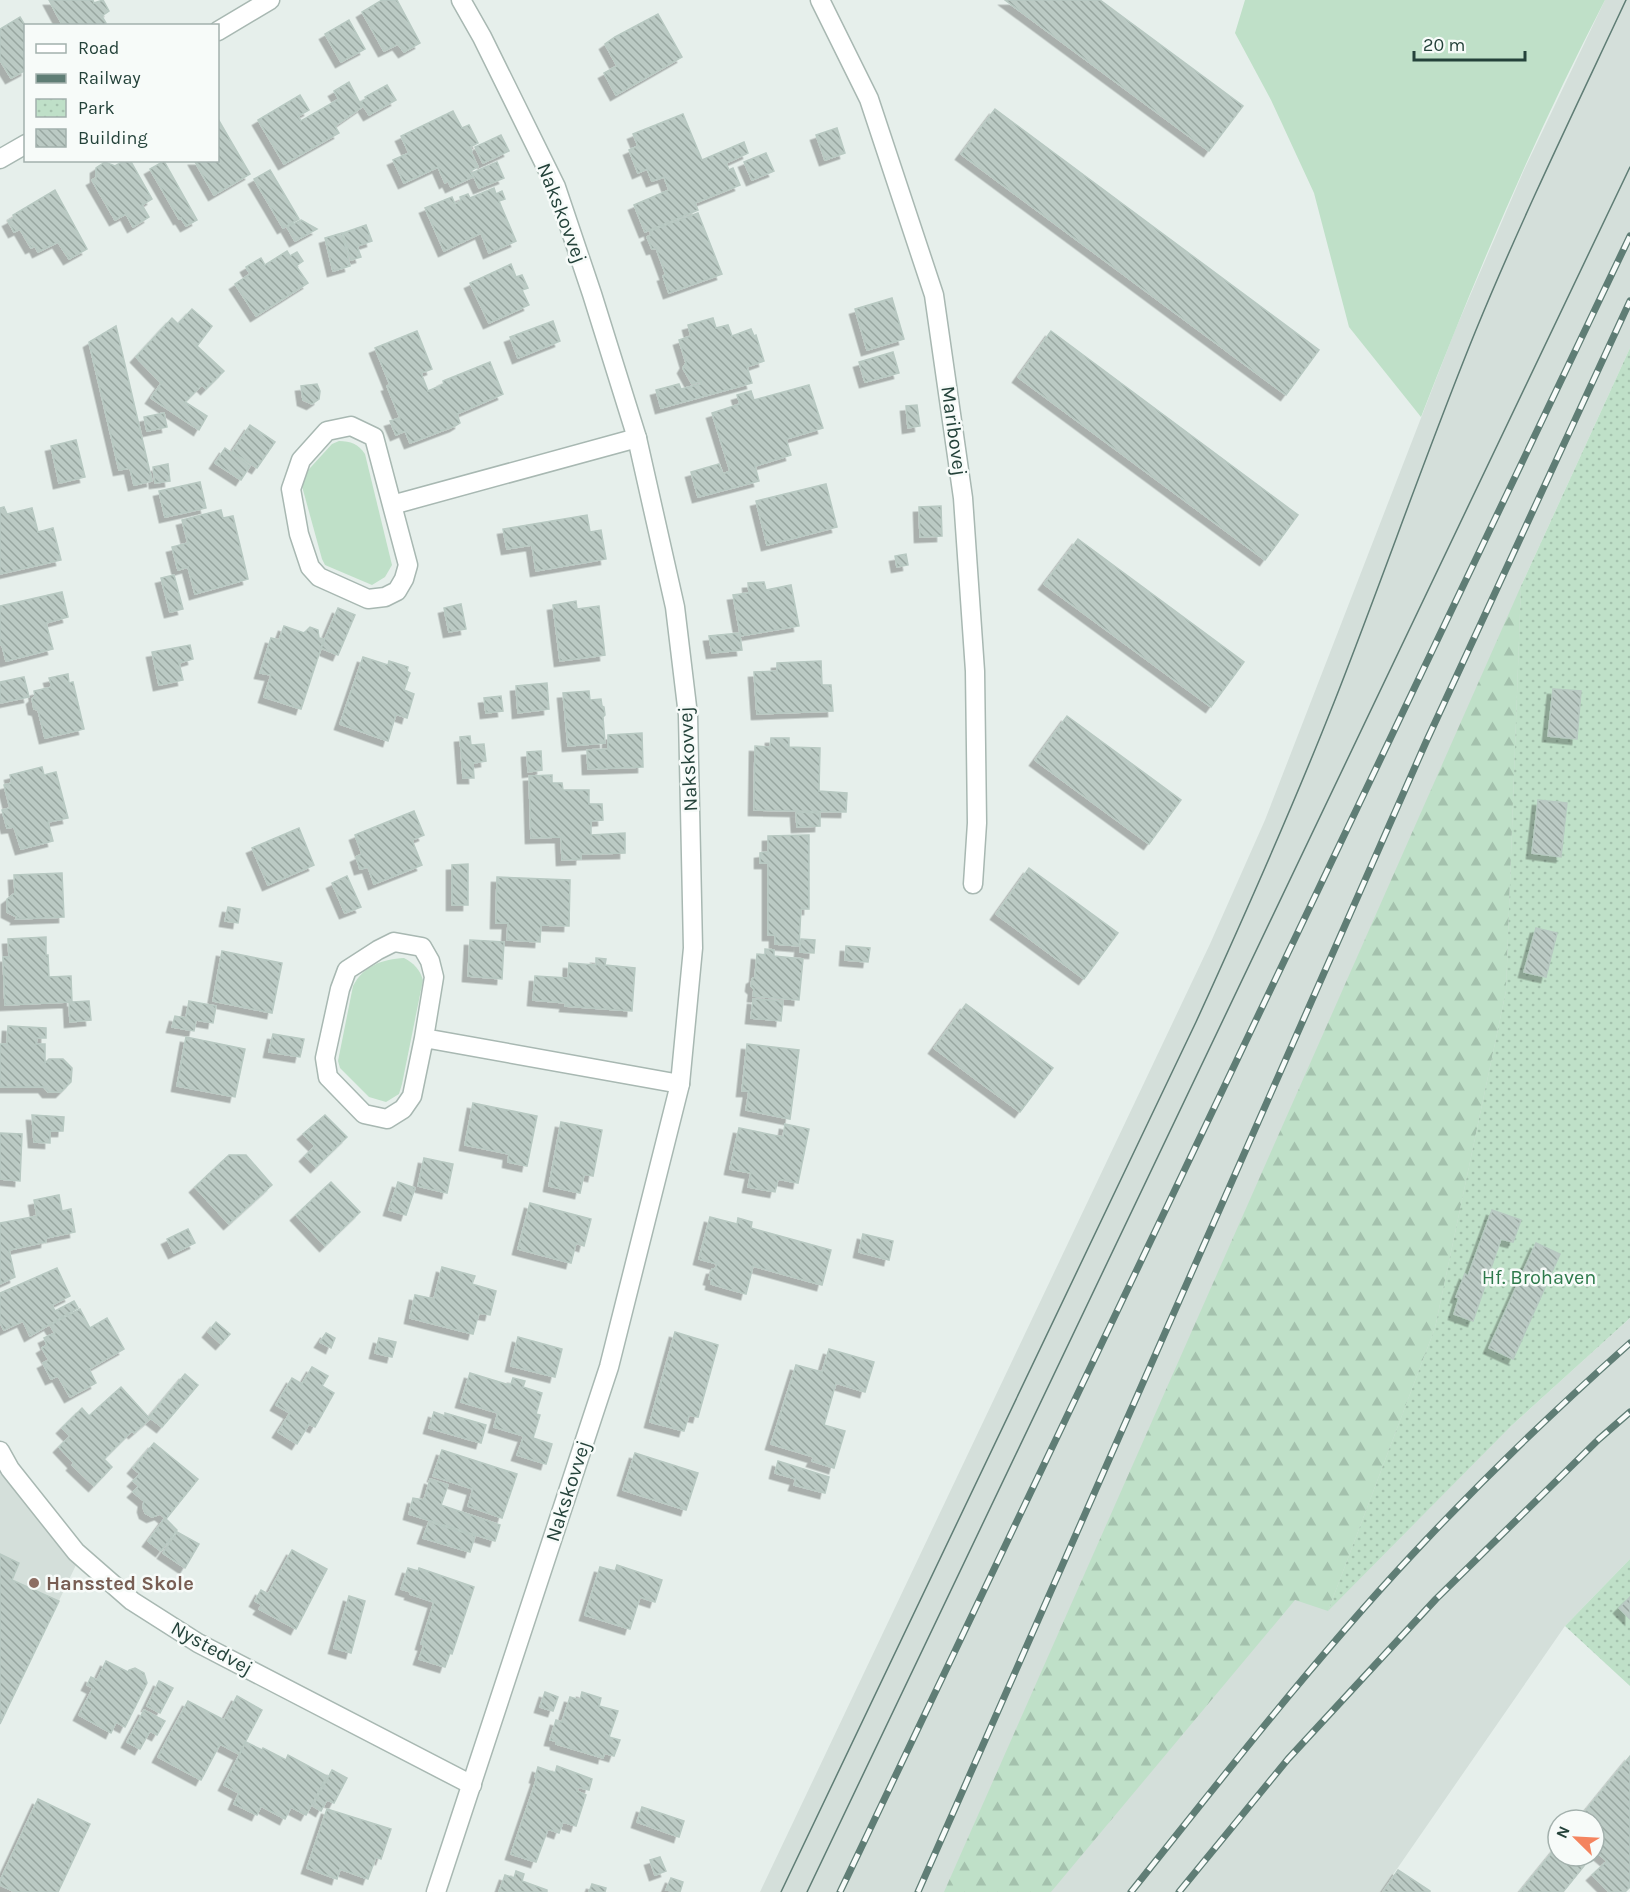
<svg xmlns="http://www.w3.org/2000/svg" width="1630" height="1892" viewBox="0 0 1630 1892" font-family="Karla,sans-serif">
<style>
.built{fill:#d4dfda}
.grass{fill:#bfe0c8}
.forest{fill:url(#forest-firs)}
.park{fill:url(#park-dots)}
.building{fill:url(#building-back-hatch);stroke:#b8c9c2;stroke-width:1.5;filter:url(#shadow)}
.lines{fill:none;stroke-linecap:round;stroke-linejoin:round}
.street-casing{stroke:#a8b8b2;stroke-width:21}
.street{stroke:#fff;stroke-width:18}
.tram{stroke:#5f7d75;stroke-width:1.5}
.rail-casing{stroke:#5f7d75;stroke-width:7}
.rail{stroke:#f7fbf9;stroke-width:4.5;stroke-dasharray:14;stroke-linecap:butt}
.education-dot{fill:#8d6e63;stroke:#f7fbf9;stroke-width:2}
.labels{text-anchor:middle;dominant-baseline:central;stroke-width:5;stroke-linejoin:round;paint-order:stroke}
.street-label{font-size:20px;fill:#24423a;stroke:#f7fbf9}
.park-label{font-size:20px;fill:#2d7a4b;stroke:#f7fbf9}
.education-label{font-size:20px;font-weight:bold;fill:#785e54;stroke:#f7fbf9;text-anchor:start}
</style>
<defs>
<pattern id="forest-firs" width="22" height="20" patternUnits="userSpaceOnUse" patternTransform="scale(1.5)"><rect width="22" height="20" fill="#bfe0c8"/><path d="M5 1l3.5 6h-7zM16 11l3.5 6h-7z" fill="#a4c1ad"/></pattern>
<pattern id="park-dots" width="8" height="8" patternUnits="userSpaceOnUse" patternTransform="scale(1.5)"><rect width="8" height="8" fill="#bfe0c8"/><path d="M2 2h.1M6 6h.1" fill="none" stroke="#a4c1ad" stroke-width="1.8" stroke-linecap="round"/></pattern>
<pattern id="building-back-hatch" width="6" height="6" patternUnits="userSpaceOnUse" patternTransform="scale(1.5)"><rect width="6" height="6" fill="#bbcac4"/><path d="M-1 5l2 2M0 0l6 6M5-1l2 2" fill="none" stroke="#98a6a0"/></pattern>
<filter id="shadow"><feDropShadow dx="-5.5" dy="5.5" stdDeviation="0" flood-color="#0004"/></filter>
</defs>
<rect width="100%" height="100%" fill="#e6efeb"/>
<g class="built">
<polygon points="1605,0 1630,0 1630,348 1521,586 1510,1427 1630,1318 1630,1559 1565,1626 1381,1892 760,1892 1210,944 1265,820 1454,333 1524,170"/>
<polygon points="0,1467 7,1479 76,1565 0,1724"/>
</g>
<g class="grass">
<path d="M1245,0H1605C1535,135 1476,275 1421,417L1349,327L1314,193L1271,100L1235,33Z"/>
<path d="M339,441C351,441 358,444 365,454L392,565L385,577L372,585L325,565L322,559L300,479L332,444Z"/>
<path d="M404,958C414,963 420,970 423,980L402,1084L399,1094L386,1102L369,1097L340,1068L338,1061L353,986C363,966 383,959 404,958Z"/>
</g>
<polygon class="forest" points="1521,586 1506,991 1435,1328 1328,1611 1295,1600 1051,1892 944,1892"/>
<g class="park">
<polygon points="1630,348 1630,1318 1510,1427 1328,1611 1435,1328 1506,991 1521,586"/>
<polygon points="1630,1559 1630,1686 1565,1626"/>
</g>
<g class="building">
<polygon points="49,0 93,0 94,3 103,0 109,11 102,16 106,23 102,26 63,26"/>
<polygon points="382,0 397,0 420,43 404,52 398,44 384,51 362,12"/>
<polygon points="1005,0 1100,0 1243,106 1209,151"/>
<polygon points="658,14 682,57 616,95 604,73 617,66 605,44 615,37"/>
<polygon points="20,17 26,27 26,70 11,78 0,60 0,29"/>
<polygon points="349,20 365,49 341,62 325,34"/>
<polygon points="349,82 362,107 335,126 339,133 284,164 258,120 300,95 309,110 298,116 301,121 339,99 334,91"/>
<polygon points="387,85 396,100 369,115 361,102 366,99 365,97"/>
<polygon points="995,109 1319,350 1286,395 961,154"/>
<polygon points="453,111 462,128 469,125 478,143 470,147 472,151 471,152 478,167 470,171 473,177 451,187 448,181 445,183 438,167 404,183 393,160 409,153 401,136"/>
<polygon points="683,114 702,160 744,142 748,153 726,163 729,170 733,168 740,185 695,203 698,210 645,232 634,205 669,190 664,177 652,181 647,169 638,173 629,150 638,146 633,134"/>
<polygon points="218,119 250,174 214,195 194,160 218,160"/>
<polygon points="837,128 845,153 825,160 816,135"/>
<polygon points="501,135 509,151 483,163 475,147"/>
<polygon points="766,153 774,171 752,180 744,162"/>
<polygon points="125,160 130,160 152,199 142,205 149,217 133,227 126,214 115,220 92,180 96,178 96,168 105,162 115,166"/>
<polygon points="164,161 197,220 186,226 181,218 179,219 150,169"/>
<polygon points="497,162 504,178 479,188 472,173"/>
<polygon points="270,170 299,219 283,228 254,179"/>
<polygon points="494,188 496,194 502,191 505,199 499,201 516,241 489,253 481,233 444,251 425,208 452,197 455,204 461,201 460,197 468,194 470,198"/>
<polygon points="55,190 87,249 69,259 58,242 38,252 35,246 31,248 20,229 14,232 8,221 14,218 13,215"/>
<polygon points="698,213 722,274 669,293 663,276 666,275 656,248 652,249 647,237 651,235 650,231"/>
<polygon points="301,220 317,229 295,241 287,227"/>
<polygon points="366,225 372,241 357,246 361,257 351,260 343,233"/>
<polygon points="342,233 350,266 333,271 325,238"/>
<polygon points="287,251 290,256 297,252 303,261 296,266 308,283 256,316 235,284 250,274 246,267 261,258 265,265"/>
<polygon points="511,264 516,277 522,275 528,288 522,290 529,305 489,323 470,283"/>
<polygon points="892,298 904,339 867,350 855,309"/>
<polygon points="192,309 212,326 197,346 224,371 206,389 202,385 185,402 207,416 199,430 151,398 162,382 160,382 136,357 172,318 178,324"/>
<polygon points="713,318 716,328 728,325 732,336 751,329 754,336 756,335 764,361 747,367 752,383 661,408 656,390 679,384 681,389 701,384 701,381 692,384 683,368 686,363 679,340 691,336 688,325"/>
<polygon points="553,321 560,341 518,358 510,337"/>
<polygon points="116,326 152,481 134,485 130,468 119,470 89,342"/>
<polygon points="417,331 432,369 421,373 428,391 444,384 443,381 490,362 503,394 457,414 460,423 455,426 410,443 405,431 396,435 390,421 400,418 387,386 390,385 375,348"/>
<polygon points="1051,331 1298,515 1265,560 1018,377"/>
<polygon points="893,352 899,373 865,382 859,362"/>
<polygon points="317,384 320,391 319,399 312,404 303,400 301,386"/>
<polygon points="809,385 823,428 786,439 791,455 755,466 759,481 698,497 691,472 719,464 723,474 730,471 712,413 740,404 737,395 751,391 754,400"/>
<polygon points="917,405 920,426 908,428 906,406"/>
<polygon points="164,413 167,427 147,431 144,417"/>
<polygon points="250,425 275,442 257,468 232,452"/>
<polygon points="76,440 85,477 59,483 51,446"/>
<polygon points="225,448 250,466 241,480 215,463"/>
<polygon points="168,464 170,481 155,483 153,467"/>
<polygon points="200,482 206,508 165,517 159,491"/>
<polygon points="826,484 837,527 767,545 756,501"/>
<polygon points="941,506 942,536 920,537 919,507"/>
<polygon points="4,507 7,514 32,508 38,532 53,528 61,560 0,574 0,508"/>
<polygon points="221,510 223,518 233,516 248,579 195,594 188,567 178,570 172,547 188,543 182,520"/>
<polygon points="587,515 590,532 601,530 606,559 536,571 532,545 507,549 503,529"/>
<polygon points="1078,539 1244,662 1211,707 1044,584"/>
<polygon points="906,554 908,565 897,567 895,556"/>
<polygon points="174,575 183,609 170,612 161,578"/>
<polygon points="764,582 766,590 791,585 799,626 740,636 742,650 712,653 709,636 740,633 733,595 749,593 748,583"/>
<polygon points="62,592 68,617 46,623 53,649 6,661 2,645 0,645 0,606"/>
<polygon points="576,601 577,609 599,606 605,655 560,661 553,605"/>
<polygon points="461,604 466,629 449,632 444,608"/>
<polygon points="338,608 355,615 338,655 321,648"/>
<polygon points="284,626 304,633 310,627 318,630 319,638 324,639 301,709 264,697 271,675 260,673 271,638 279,640"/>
<polygon points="190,645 193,659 179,663 183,680 159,685 152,652"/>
<polygon points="363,657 388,665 389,661 408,667 407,671 410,673 404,690 414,694 407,718 396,714 388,741 340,724"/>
<polygon points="821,661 822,685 831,685 833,711 757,714 754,672 777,671 777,663"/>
<polygon points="68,674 69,683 73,682 84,729 45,738 38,710 34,709 32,699 35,696 34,691 52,687 49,678"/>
<polygon points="24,677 29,697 0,703 0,682"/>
<polygon points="547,683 549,709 518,713 516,686"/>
<polygon points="1553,689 1581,691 1577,739 1548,736"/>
<polygon points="589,691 590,700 601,699 602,706 604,707 605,715 603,717 605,743 568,746 563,693"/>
<polygon points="501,696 503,711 486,713 484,698"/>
<polygon points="1067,716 1181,800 1149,844 1035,760"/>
<polygon points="642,733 643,767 588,769 587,750 608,749 608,735"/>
<polygon points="470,736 471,745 484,744 486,761 473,763 474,778 463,778 460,737"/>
<polygon points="771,738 789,738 789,747 820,748 819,791 847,793 846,812 754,810 755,746 770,747"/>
<polygon points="541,751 542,770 528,772 527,752"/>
<polygon points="42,767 44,775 56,772 68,818 48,822 53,841 21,849 14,827 7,828 2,810 10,808 4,785 12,783 10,775"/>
<polygon points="552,775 552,783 562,783 563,790 589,790 589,804 602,804 603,820 591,821 591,835 625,833 625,853 581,854 581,859 562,860 561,837 531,838 529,776"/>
<polygon points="1538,800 1567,803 1561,857 1532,853"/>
<polygon points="414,811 424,835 412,840 422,865 374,884 368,867 360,869 356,857 362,854 355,835"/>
<polygon points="796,812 820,813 820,826 797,827"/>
<polygon points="299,828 314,865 268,885 252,848"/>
<polygon points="809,835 809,909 801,909 799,946 775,944 775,935 768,935 768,863 760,863 760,853 768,852 768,836"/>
<polygon points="468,864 468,905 452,905 452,865"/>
<polygon points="1029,868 1118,933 1084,979 996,914"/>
<polygon points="62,873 64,917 16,919 17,917 7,912 7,899 15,893 14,875"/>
<polygon points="347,876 361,907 345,913 332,883"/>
<polygon points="497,877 570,880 569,926 541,925 540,942 507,940 508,923 496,923"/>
<polygon points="228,907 240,909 238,923 225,921"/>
<polygon points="1536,928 1557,933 1546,977 1524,972"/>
<polygon points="46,937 46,955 48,955 49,977 71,976 72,1002 89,1001 91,1020 70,1022 69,1002 5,1005 3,957 9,957 8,939"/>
<polygon points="801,939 815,940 814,953 800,952"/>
<polygon points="470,940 504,942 502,979 468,976"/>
<polygon points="846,946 870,948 868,962 845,960"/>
<polygon points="765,949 774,950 774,956 803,959 799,1000 753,996 754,989 751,986 752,979 755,977 757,954 765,955"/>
<polygon points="222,951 282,963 272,1013 213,1001"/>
<polygon points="596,958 606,959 605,965 635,968 632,1011 565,1006 566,1003 533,1000 535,976 568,978 569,963 596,965"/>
<polygon points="753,999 783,1001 781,1021 751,1018"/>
<polygon points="189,1001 216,1006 213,1023 196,1020 194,1031 172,1027 175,1016 186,1018"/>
<polygon points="966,1004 1053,1068 1020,1112 934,1048"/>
<polygon points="8,1026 46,1028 46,1038 37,1038 36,1044 45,1044 45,1063 49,1059 63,1059 72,1068 71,1082 61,1092 48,1092 44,1087 0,1087 0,1044 7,1044"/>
<polygon points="273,1034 304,1039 300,1057 269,1052"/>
<polygon points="186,1037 245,1049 235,1097 177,1086"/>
<polygon points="747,1044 799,1050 790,1119 746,1110 749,1091 742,1091"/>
<polygon points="473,1103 537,1116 527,1166 508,1162 509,1154 465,1145"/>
<polygon points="32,1115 64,1117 63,1131 50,1131 50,1143 34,1142"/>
<polygon points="325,1115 347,1137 316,1167 305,1156 315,1146 303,1134"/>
<polygon points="561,1122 602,1130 593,1176 584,1174 580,1193 549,1186"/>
<polygon points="785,1124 809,1129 798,1183 778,1179 775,1192 748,1187 751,1173 730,1169 739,1128 783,1137"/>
<polygon points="0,1133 22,1134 20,1181 0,1179"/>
<polygon points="229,1155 246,1155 272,1185 229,1224 195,1187"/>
<polygon points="424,1158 453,1164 447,1193 418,1186"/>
<polygon points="331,1182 360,1212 325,1246 296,1215"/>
<polygon points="398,1182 415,1188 406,1215 389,1210"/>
<polygon points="59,1195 62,1211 71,1209 75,1232 46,1238 46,1242 9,1250 15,1277 0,1284 0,1223 37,1216 34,1200"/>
<polygon points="530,1203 591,1219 584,1246 576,1243 571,1263 518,1249"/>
<polygon points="1492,1210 1521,1220 1513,1242 1501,1239 1473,1321 1454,1314 1459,1298 1456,1297 1465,1274 1468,1276"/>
<polygon points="710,1217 737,1224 738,1218 752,1222 751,1228 831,1250 822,1285 753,1266 746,1294 711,1284 712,1280 709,1279 712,1269 715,1269 717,1264 699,1259"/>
<polygon points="188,1229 195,1243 174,1253 167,1239"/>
<polygon points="863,1234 893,1241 889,1260 859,1252"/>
<polygon points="1536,1243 1560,1254 1513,1359 1489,1348"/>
<polygon points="442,1267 475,1276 472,1284 496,1291 490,1315 479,1313 473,1334 410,1318 415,1295 434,1299"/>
<polygon points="57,1268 70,1296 52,1305 55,1311 74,1301 78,1308 30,1336 23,1321 4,1330 0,1322 0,1293"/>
<polygon points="80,1309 90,1328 107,1318 124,1349 89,1369 96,1383 70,1397 58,1376 51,1379 43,1363 49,1360 42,1348 47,1345 44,1338 55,1333 50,1325"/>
<polygon points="216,1322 230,1334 221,1344 208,1332"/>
<polygon points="675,1332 718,1345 698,1417 689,1415 684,1431 650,1422"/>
<polygon points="326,1333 335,1338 331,1348 320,1342"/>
<polygon points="518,1337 562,1349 555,1377 511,1366"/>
<polygon points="379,1338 396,1342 392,1357 375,1353"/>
<polygon points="829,1349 874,1362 865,1392 836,1383 824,1425 845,1431 834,1468 812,1461 814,1457 771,1444 796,1365 822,1372"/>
<polygon points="312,1367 328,1376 322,1386 334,1393 315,1427 309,1424 297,1444 278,1432 290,1413 276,1405 292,1378 302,1384"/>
<polygon points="470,1373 506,1384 511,1384 513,1378 525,1381 523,1387 542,1393 536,1414 540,1415 533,1438 552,1444 546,1464 517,1455 524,1436 494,1427 498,1413 461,1402"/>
<polygon points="185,1374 198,1385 162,1427 149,1417"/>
<polygon points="121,1387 150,1419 134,1433 132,1431 104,1459 112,1467 94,1486 72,1465 74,1463 59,1447 70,1436 62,1428 82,1408 89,1416"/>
<polygon points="434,1412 445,1416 445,1413 486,1425 481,1443 429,1428"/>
<polygon points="154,1443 198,1479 166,1519 177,1530 161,1551 148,1541 165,1518 160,1514 152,1517 145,1513 143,1507 144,1501 133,1492 139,1486 133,1481 140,1474 133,1468"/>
<polygon points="442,1450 517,1474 502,1518 468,1506 473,1489 433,1476"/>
<polygon points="635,1453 698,1473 686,1510 623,1490"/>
<polygon points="778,1461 829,1477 825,1493 794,1485 796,1479 775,1473"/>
<polygon points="430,1479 448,1485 441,1505 500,1525 495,1541 409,1514 413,1498 424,1500"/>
<polygon points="429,1522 475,1536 470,1552 423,1538"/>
<polygon points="177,1532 199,1544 185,1568 163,1553"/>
<polygon points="292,1550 327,1569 296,1629 259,1609 262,1605 255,1601 261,1590 268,1594"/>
<polygon points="0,1554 19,1563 12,1580 59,1601 0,1724"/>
<polygon points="617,1565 662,1580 655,1602 640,1597 630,1629 585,1615 600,1567 615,1571"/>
<polygon points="408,1568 418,1571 419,1568 474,1587 452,1654 450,1653 445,1667 419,1659 424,1645 421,1644 434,1602 410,1594 411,1592 401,1589"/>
<polygon points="349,1596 365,1601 351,1653 334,1648"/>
<polygon points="1630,1597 1630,1619 1619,1608"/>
<polygon points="106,1661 128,1672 129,1670 135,1668 144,1673 147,1683 125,1727 116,1722 111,1733 79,1715 93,1688 87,1685 91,1677 97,1680"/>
<polygon points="159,1681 173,1688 160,1713 147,1706"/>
<polygon points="545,1692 558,1697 553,1711 540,1707"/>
<polygon points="582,1692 601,1698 599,1706 618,1711 609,1737 620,1740 614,1756 604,1753 603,1758 556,1744 556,1741 550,1740 556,1720 562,1722 570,1697 580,1700"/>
<polygon points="237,1696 262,1710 239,1754 220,1744 201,1780 158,1757 188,1701 224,1720"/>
<polygon points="144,1710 165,1721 157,1735 150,1731 140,1749 127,1742"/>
<polygon points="246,1742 262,1750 263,1748 286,1760 288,1755 327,1776 306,1815 291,1807 285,1819 261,1806 257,1815 234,1804 239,1793 224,1785"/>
<polygon points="1630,1756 1630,1887 1625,1892 1609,1892 1592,1875 1607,1861 1595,1851 1594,1853 1594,1820 1578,1820"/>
<polygon points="557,1766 592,1779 589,1790 578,1787 577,1791 586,1795 576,1826 563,1822 559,1833 548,1829 536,1862 511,1854 537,1778 535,1777 538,1767 555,1773"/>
<polygon points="332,1770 347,1778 334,1803 327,1800 321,1811 313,1806"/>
<polygon points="38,1799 90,1824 58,1892 15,1892 0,1885 0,1881"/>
<polygon points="642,1807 684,1821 679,1837 637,1822"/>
<polygon points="327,1809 391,1829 381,1859 376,1857 368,1879 340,1869 337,1879 307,1868"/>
<polygon points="1558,1845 1558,1856 1592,1856 1563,1892 1520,1892"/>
<polygon points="660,1857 666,1871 655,1875 650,1860"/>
<polygon points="1398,1870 1430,1891 1430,1892 1383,1892"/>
<polygon points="516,1871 524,1874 522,1881 547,1890 547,1892 499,1892 505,1875 514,1878"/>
<polygon points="671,1878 683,1882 680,1892 666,1890"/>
<polygon points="592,1884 606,1888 605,1892 589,1892"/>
</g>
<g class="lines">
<defs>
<g id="street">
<polyline points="820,0 869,99 934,295 963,498 975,671 977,823 973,884"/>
<polyline points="218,31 270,0"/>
<polyline points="0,159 26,144"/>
<polyline points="392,505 408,565 404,579 397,591 385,597 368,599 319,577 310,567 299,534 291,489 301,460 327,431 351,426 374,437 392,505 637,438"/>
<polyline points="424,1038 412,1096 403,1109 387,1119 364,1114 328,1077 325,1058 340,989 347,970 378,950 394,942 422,947 430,961 434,977 424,1038 680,1084"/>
<polyline points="0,1451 10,1469 76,1552 132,1601 198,1643 472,1785"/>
<polyline points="436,1892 609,1367 680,1084 693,948 688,715 675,607 637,438 592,294 556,187 482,37 461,0"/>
</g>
</defs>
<use href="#street" class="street-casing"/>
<use href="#street" class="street"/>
<g class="tram">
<path d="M781,1892L1196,1022C1243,919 1289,816 1331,710C1381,584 1425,455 1476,330C1522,218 1575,109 1626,0"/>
<polyline points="807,1892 1630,167"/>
</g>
<defs>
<g id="rail">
<polyline points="840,1892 1630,236"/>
<polyline points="918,1892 1426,742 1630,301"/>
<path d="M1131,1892C1226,1773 1320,1652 1425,1541C1490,1472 1559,1406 1630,1343"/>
<polyline points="1179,1892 1288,1759 1436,1599 1599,1439 1630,1412"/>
</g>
</defs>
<use href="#rail" class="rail-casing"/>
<use href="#rail" class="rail"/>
</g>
<circle class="education-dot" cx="34" cy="1583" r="6"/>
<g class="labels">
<g class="street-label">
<text transform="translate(562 213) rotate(69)">Nakskovvej</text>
<text transform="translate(954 431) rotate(82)">Maribovej</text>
<text transform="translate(688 759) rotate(-93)">Nakskovvej</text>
<text transform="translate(568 1491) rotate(-72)">Nakskovvej</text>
<text transform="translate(212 1648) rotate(29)">Nystedvej</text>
</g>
<g class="park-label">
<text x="1539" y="1277">Hf. Brohaven</text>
</g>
<g class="education-label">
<text x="46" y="1583">Hanssted Skole</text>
</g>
</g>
<rect x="24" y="24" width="195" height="138" fill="#f7fbf9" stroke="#a3b1ad" stroke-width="1.5"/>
<rect x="36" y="44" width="30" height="9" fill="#ffffff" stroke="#a3b1ad" stroke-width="1.5"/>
<text x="78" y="54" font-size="18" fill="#24423a">Road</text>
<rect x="36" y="74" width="30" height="9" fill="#5f7d75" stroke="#a3b1ad" stroke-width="1.5"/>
<text x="78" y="84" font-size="18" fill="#24423a">Railway</text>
<rect x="36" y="99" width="30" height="18" fill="url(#park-dots)" stroke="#a3b1ad" stroke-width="1.5"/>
<text x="78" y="114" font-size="18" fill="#24423a">Park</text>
<rect x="36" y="129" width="30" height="18" fill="url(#building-back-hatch)" stroke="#a3b1ad" stroke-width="1.5"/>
<text x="78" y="144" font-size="18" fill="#24423a">Building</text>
<g transform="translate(1576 1838) rotate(294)"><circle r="28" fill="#f7fbf9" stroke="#a3b1ad" stroke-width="1.5"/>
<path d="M0-4.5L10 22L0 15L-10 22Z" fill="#f4845f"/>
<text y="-9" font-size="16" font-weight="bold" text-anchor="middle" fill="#24423a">N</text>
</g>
<path d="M1414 51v9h111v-9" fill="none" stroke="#24423a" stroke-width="3"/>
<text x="1423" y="51" font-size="18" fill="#24423a" stroke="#f7fbf9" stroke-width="4.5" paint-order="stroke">20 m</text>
</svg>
